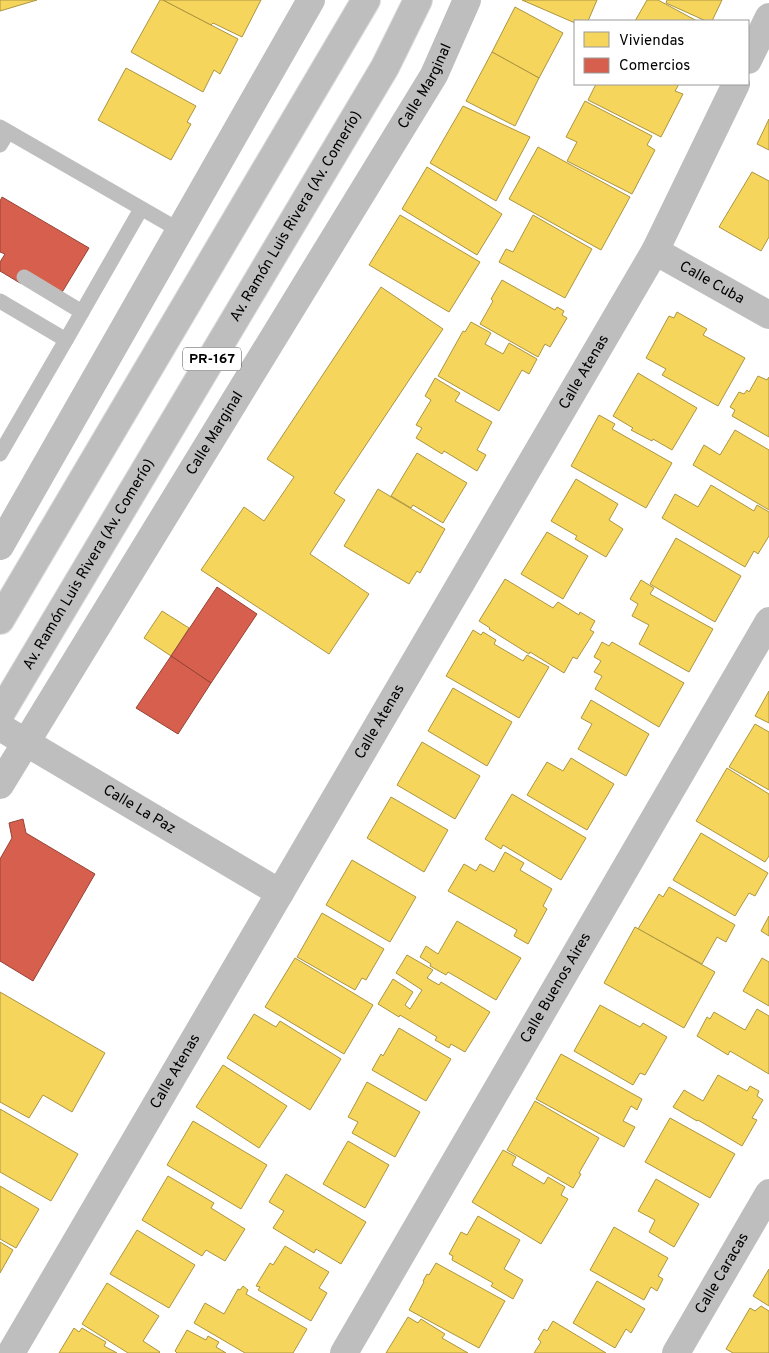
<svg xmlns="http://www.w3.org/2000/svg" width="769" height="1353" viewBox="0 0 769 1353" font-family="Overpass,sans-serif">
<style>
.homes{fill:#f6d55c;stroke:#ac9540}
.shops{fill:#d6604d;stroke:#964336}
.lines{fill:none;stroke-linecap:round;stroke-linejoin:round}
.primary-casing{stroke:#dbdbdb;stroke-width:30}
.service{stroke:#bebebe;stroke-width:15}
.minor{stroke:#bebebe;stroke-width:28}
.primary{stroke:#bebebe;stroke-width:28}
.labels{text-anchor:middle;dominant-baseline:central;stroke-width:5;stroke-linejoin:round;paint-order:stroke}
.shield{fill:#fff;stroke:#4c4c4c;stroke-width:1}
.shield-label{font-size:14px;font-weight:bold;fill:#000}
.street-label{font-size:15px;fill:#000;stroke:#fff}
</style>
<rect width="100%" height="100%" fill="#fff"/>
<g class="homes">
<polygon points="0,0 37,0 0,11"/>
<polygon points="160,0 163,0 238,39 220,74 214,70 203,92 131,52"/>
<polygon points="163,0 261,0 242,37 213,23 211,25"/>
<polygon points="522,0 597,0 588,21 575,21 575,23"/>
<polygon points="647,0 658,0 697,21 635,21"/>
<polygon points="667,0 722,0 712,21 706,21 666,3"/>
<polygon points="515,7 563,33 539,78 492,52"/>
<polygon points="492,52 539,78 515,126 466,101"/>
<polygon points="126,68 196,106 187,122 191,124 171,160 98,120"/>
<polygon points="596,84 679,84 675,91 683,94 661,137 588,100"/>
<polygon points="585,101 652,136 647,145 655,150 632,194 567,161 577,142 566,137"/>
<polygon points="463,106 530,137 496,201 430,163"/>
<polygon points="769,119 769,150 757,144"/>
<polygon points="538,147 630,197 601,250 509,199"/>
<polygon points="427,167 502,214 477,255 402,209"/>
<polygon points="752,172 769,181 769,237 761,251 719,227"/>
<polygon points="400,215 480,262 449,312 369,265"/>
<polygon points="533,215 592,249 565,298 499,262 506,249 513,252"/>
<polygon points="502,280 555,310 557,307 564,311 562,315 567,318 550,347 545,344 538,357 480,324 493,301 491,299"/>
<polygon points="381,287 443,329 334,493 345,500 310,554 369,594 329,654 201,570 244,507 264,521 294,477 267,459"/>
<polygon points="677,312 707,329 703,335 745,358 718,406 662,375 666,369 646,358 669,316 674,318"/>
<polygon points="471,322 491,333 485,344 503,354 509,343 537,359 529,374 522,370 499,411 438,376 463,331 465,332"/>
<polygon points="638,373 697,408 672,450 653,439 652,441 631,430 633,428 613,416"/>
<polygon points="758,376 767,380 769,377 769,437 732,416 735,410 730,407 739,392 744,394 747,390 749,392"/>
<polygon points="435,378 460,393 455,401 492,422 477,450 486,455 477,471 444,451 442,454 416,438 422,428 416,425 431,400 425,396"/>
<polygon points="599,415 615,424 612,429 672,463 646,508 571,466"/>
<polygon points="735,430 769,450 769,510 693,465 704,445 720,455"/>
<polygon points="417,453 467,483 443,523 413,505 411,508 391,496"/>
<polygon points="576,479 618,504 609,520 623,529 606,557 575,539 577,536 551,521"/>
<polygon points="711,485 754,511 757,505 769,512 769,536 758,554 754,551 745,567 662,518 675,494 698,507"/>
<polygon points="378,489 445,529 420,573 417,571 409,584 344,546"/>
<polygon points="547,532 588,556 563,599 521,574"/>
<polygon points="676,538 741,576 715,622 650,584"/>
<polygon points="505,579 553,608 558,602 579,615 580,612 595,621 590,630 594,632 577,659 573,657 564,673 530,652 529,654 489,629 490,628 479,621"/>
<polygon points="641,580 654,588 650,594 713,629 689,672 639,644 649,625 632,616 638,604 630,599"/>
<polygon points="162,611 189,628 171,656 144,638"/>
<polygon points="473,630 481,635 483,632 496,640 494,644 523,661 527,655 549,667 519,718 446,676"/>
<polygon points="602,642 609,646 612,642 684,683 659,727 595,689 602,676 594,672 601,661 594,657"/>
<polygon points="453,688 512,722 487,766 428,731"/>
<polygon points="769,691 769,723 755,716"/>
<polygon points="591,700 649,734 626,776 578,749 592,724 581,718"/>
<polygon points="755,724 769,732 769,790 729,767"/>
<polygon points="422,742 480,776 455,819 397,785"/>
<polygon points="571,758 614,784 587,830 527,795 547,762 563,771"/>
<polygon points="727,768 769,794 769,856 765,862 696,821"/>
<polygon points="512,794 586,838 561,880 503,845 501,849 485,839"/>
<polygon points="391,797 448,830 424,872 367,838"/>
<polygon points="701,833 768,873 755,896 749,893 735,916 673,880"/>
<polygon points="505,852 524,863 520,870 552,889 543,906 547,909 528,944 514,936 517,930 448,891 464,864 476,871 480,864 494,872"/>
<polygon points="352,860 416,897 390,942 326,905"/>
<polygon points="669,887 735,925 726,942 717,937 702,964 638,929 659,894 663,897"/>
<polygon points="322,913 384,949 366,980 362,978 355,990 297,957"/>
<polygon points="769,916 769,936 761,931"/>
<polygon points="457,921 521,958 496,1000 448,972 446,975 430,966 431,964 420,957 426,946 438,954"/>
<polygon points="635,927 715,972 684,1028 604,983"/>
<polygon points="407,955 433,970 427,978 439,985 441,982 490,1012 465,1052 451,1044 449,1048 435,1040 437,1037 400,1015 399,1017 378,1004 393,979 413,992 405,1005 410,1009 422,990 396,973"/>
<polygon points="295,958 373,1005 344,1054 265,1007"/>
<polygon points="762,958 769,962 769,1006 743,991"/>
<polygon points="0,992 105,1053 72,1112 43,1095 29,1118 0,1102"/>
<polygon points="600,1005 640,1027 643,1023 667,1037 645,1075 640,1073 633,1085 574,1051"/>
<polygon points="757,1009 769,1016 769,1074 730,1051 728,1055 697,1036 707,1017 710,1019 714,1012 745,1030"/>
<polygon points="254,1014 276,1027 280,1021 341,1059 310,1110 227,1058"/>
<polygon points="399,1028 451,1059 426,1101 372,1070 381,1054 383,1056"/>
<polygon points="561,1054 642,1099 637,1110 631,1106 623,1121 635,1127 624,1147 536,1099"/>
<polygon points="223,1065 287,1106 259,1148 196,1107"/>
<polygon points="718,1075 747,1091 750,1086 759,1091 757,1096 763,1100 752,1118 757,1120 742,1146 698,1120 697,1121 673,1107 684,1090 703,1101"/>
<polygon points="367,1082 420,1112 395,1157 352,1133 358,1122 348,1117"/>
<polygon points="535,1101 599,1138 579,1173 581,1174 573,1188 507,1150"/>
<polygon points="0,1109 78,1154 51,1201 0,1172"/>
<polygon points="670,1118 735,1154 710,1198 645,1162"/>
<polygon points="193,1121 267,1165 241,1209 167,1165"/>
<polygon points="348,1141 389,1165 365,1208 323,1184"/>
<polygon points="503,1150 516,1157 512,1165 544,1184 548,1177 565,1187 561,1195 568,1199 541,1244 472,1202"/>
<polygon points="286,1174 366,1222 341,1264 316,1249 314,1253 273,1228 284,1211 269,1202"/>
<polygon points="168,1176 214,1203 211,1208 245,1229 225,1261 206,1250 202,1256 142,1220"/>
<polygon points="656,1179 699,1204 674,1247 649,1232 655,1220 638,1211"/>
<polygon points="0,1186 39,1209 16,1248 0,1239"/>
<polygon points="478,1216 520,1240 504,1269 523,1280 513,1299 491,1286 493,1283 452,1260 453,1256 449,1254 461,1232 467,1235"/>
<polygon points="614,1227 668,1258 658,1276 663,1279 657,1291 651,1287 644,1300 590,1270"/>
<polygon points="137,1230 195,1265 169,1308 110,1274"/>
<polygon points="0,1242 13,1250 0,1273"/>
<polygon points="285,1246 329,1272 319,1288 327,1293 311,1321 258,1290 260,1287 256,1286 270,1263 273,1265"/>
<polygon points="436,1263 505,1301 479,1348 409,1310 424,1282 423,1281 427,1274 429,1275"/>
<polygon points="769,1269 769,1306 753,1296"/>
<polygon points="597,1281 645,1309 631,1333 626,1329 615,1348 573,1323"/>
<polygon points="107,1283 159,1316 143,1341 160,1352 159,1353 128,1353 82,1324"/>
<polygon points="243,1286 248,1290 246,1294 307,1329 293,1353 245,1353 194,1323 205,1303 224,1314 238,1289 240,1290"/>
<polygon points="761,1306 769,1311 769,1353 733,1353 726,1349 750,1308 755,1311"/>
<polygon points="408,1317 418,1323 421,1319 445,1334 442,1338 468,1353 386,1353"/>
<polygon points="553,1321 606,1353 534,1353 541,1342 538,1339 544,1329 547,1331"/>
<polygon points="74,1328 79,1332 82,1328 106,1342 104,1346 117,1353 59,1353"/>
<polygon points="187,1330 206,1340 208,1336 219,1342 216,1347 226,1353 177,1353 175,1351"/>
</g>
<g class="shops">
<polygon points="2,197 89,248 61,294 20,283 0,271 0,262 5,254 0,252 0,201"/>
<polygon points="217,587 257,614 211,683 171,656"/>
<polygon points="171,656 211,683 178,734 136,708"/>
<polygon points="23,819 26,833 95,874 33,981 0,961 0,859 12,838 9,823"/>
</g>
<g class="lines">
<defs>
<g id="primary">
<polyline points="0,620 366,0"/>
<path id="s7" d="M0,714L385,67L418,0"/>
</g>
</defs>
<use href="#primary" class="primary-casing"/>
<g class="service">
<polyline points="0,127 179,230"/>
<polyline points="0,145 8,132"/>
<polyline points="24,277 82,312"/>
<polyline points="0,301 66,340 141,209"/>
<polyline points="0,454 66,340"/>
</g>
<g class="minor">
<polyline points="748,60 769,17"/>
<path id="s1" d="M655,251L769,315"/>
<polyline points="0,546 311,0"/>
<path id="s2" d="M0,727L280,893"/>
<path id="s3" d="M0,785L434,75L467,0"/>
<path id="s4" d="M11,1353L655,251L736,84"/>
<path id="s5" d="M344,1353L769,621"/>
<path id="s6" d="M676,1353L769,1193"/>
</g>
<use href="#primary" class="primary"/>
</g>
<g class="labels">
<rect class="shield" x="183" y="347.5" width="58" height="23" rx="4"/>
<g class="shield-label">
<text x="212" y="359">PR-167</text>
</g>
<g class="street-label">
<text stroke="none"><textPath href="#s3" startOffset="818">Calle Marginal</textPath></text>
<text stroke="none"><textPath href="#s7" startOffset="579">Av. Ramón Luis Rivera (Av. Comerío)</textPath></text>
<text stroke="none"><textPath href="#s1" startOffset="65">Calle Cuba</textPath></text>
<text stroke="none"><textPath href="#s4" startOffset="1136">Calle Atenas</textPath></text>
<text stroke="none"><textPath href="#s3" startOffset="412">Calle Marginal</textPath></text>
<text stroke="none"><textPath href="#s7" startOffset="174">Av. Ramón Luis Rivera (Av. Comerío)</textPath></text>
<text stroke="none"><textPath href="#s4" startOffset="731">Calle Atenas</textPath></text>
<text stroke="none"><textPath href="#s2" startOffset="162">Calle La Paz</textPath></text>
<text stroke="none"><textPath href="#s5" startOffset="422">Calle Buenos Aires</textPath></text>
<text stroke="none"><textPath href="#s4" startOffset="326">Calle Atenas</textPath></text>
<text stroke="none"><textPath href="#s6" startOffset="92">Calle Caracas</textPath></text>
</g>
</g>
<rect x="574" y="20" width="175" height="65" fill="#ffffff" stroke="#999999"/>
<rect x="584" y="32" width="25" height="15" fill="#f6d55c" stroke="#999999"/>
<text x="619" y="45" font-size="15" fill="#000000">Viviendas</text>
<rect x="584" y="58" width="25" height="15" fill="#d6604d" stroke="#999999"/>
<text x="619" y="70" font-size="15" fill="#000000">Comercios</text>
</svg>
